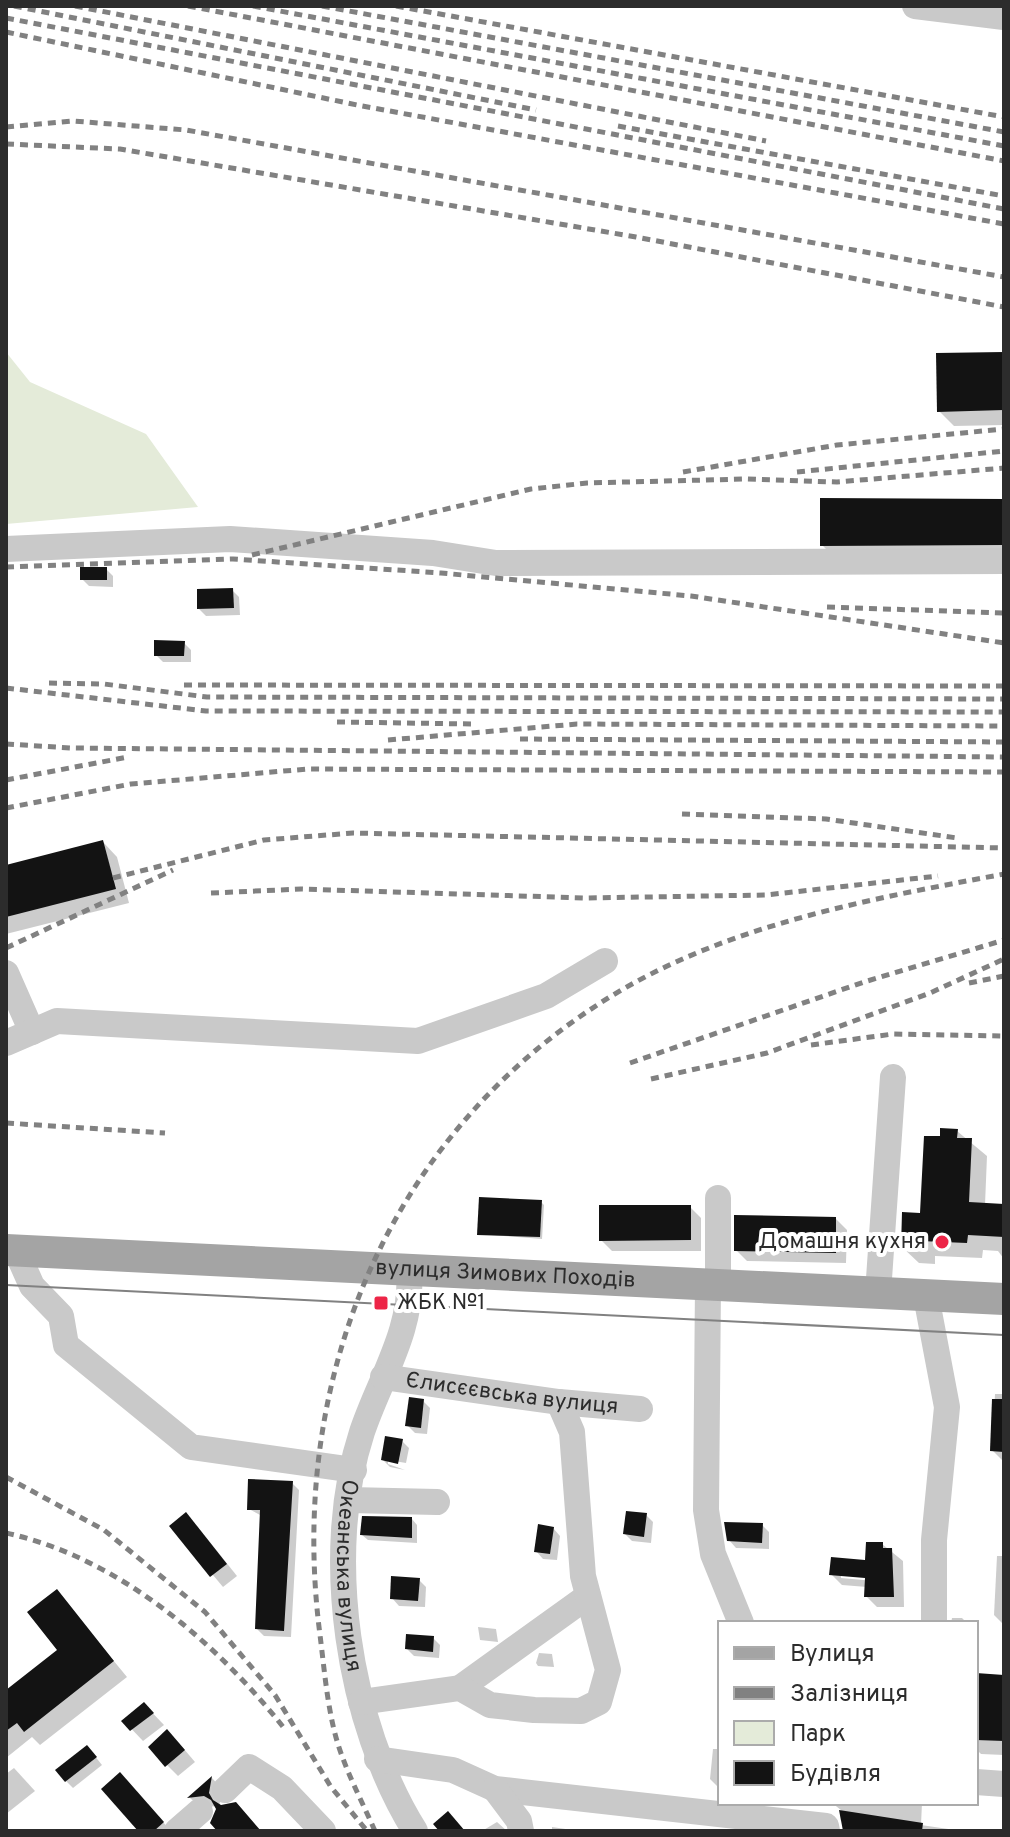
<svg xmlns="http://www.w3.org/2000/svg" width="1010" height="1837" viewBox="0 0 1010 1837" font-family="Overpass,sans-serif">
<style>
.green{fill:#e4ebd9}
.shadow{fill:#0003;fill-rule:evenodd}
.building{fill:#131313}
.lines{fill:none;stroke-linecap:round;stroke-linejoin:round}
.minor{stroke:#c9c9c9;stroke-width:26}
.major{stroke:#a4a4a4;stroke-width:32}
.tram{stroke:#818181;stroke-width:2}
.rail{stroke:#818181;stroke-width:5;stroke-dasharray:8 6;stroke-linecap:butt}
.poi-dot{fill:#ed2547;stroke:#fff;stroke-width:3}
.labels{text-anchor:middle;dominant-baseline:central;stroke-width:8;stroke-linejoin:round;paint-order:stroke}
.poi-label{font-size:22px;fill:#2c2c2c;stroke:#fff;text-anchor:end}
.street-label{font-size:22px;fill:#2c2c2c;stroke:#fff}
</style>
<rect width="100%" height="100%" fill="#fff"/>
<polygon class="green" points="6,352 30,382 146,434 198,507 6,524"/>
<g class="shadow">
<polygon points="1004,354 1004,425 954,426 939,411"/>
<polygon points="1004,501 1004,560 837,560 822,545"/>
<polygon points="106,569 113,576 113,587 89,586 82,579"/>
<polygon points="232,590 239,597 240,615 206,616 199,609"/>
<polygon points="184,643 191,650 191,662 163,662 156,655"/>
<polygon points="103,842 117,857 129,903 6,934 6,867"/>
<polygon points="957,1131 987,1156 985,1205 1004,1206 1004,1259 998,1251 983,1250 982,1258 935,1256 935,1264 919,1263 903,1248 922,1215 942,1138"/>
<polygon points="541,1202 544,1205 542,1239 479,1234"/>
<polygon points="690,1207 701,1218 701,1251 612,1251 601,1240"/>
<polygon points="836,1219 847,1230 846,1263 747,1261 736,1250"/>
<polygon points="995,1394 1004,1394 1004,1462 992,1450"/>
<polygon points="423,1401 430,1408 427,1434 415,1433 407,1425"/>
<polygon points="402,1441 409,1448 406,1463 388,1460 388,1464 405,1470 390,1467 383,1460"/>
<polygon points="292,1483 299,1490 291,1637 264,1636 257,1629 262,1516 249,1509"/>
<polygon points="646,1515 653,1522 651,1543 632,1541 625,1534"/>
<polygon points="412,1519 417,1525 417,1543 368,1540 362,1535"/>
<polygon points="762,1525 769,1532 769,1549 736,1548 729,1540"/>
<polygon points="172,1526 197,1526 237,1576 223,1587"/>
<polygon points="553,1528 560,1536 557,1560 543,1559 536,1551"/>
<path d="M882,1544L903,1561L904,1607H877L866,1596L867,1587L842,1585L831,1574L867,1562ZM841,1574L875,1577V1581L841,1578Z"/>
<polygon points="997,1556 1004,1556 1004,1625 994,1615"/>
<polygon points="419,1580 426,1587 425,1607 399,1606 392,1598"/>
<polygon points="57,1592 127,1677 40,1745 32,1737 6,1758 6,1693 60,1650"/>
<polygon points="952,1618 962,1618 967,1623 951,1623"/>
<polygon points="478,1627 496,1629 498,1642 480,1640"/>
<polygon points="433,1638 440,1645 439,1658 414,1656 407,1649"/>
<polygon points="539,1653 552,1654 554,1667 538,1666 536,1663"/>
<polygon points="976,1675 1004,1677 1004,1755 981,1754 976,1749"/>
<polygon points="144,1704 164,1725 143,1741 124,1721"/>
<polygon points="178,1742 195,1762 178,1776 167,1765"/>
<polygon points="713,1749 720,1749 720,1789 710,1779"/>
<polygon points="94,1755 102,1765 73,1788 66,1781"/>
<polygon points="14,1768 35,1791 6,1814 6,1774"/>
<polygon points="212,1778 222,1789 219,1808 260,1831 220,1831 216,1806 201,1808 190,1798"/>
<polygon points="131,1786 171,1831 141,1831"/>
<polygon points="832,1803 922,1803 921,1825 962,1831 844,1831 841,1810"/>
<polygon points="497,1822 507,1831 482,1831"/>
<polygon points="552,1827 579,1831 552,1831"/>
</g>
<g class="building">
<polygon points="1004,352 1004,410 937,412 936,353"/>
<polygon points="820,498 1004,499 1004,545 820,546"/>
<rect x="80" y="567" width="27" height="13"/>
<polygon points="233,588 234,608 197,609 197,589"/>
<polygon points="154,640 185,641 184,656 154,656"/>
<polygon points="103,840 116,889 6,917 6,865"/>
<polygon points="940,1128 958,1129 957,1138 972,1138 969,1202 1004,1204 1004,1237 968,1235 967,1243 920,1241 920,1249 901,1248 902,1212 920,1213 924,1136 940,1136"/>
<polygon points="479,1197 542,1200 540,1237 477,1235"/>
<polygon points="599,1205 691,1205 691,1240 599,1241"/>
<polygon points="734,1215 836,1217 836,1253 734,1251"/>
<polygon points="409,1397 424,1399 421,1428 405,1426"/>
<polygon points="992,1399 1004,1399 1004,1452 990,1451"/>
<polygon points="385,1436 403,1439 398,1464 381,1460"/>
<polygon points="248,1479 293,1481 284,1631 255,1629 260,1510 247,1510"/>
<polygon points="626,1511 647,1513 644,1537 623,1534"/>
<polygon points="186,1512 227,1564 210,1577 169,1526"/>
<polygon points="362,1516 412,1517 412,1538 360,1535"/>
<polygon points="724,1522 763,1523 762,1543 727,1541"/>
<polygon points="538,1524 554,1527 550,1554 534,1552"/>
<polygon points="866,1542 883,1542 883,1548 892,1548 894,1597 864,1597 865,1578 829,1575 831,1557 865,1560"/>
<polygon points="391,1576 420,1578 418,1601 390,1599"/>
<polygon points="57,1589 114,1661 24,1732 17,1723 6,1731 6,1690 57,1650 27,1612"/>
<polygon points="406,1634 434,1636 433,1652 405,1649"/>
<polygon points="976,1673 1004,1675 1004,1741 976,1740"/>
<polygon points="144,1702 154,1713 130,1731 121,1721"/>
<polygon points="167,1729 185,1750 165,1767 148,1747"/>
<polygon points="87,1745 97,1757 65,1782 55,1770"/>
<polygon points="120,1772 164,1822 154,1831 138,1831 101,1789"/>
<polygon points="212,1776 209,1793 213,1800 221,1805 236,1802 261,1831 217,1831 210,1823 216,1809 211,1800 204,1796 187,1798"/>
<polygon points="839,1810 923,1823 922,1831 843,1831"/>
<polygon points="448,1811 465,1831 439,1831 433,1824"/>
</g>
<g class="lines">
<g class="minor">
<polyline points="915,6 1004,17"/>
<polyline points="6,549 230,539 433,553 496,563 1004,561"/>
<polyline points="6,973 32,1032"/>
<polyline points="6,1043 57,1021 418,1041 546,996 605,961"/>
<polyline points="718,1198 718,1285"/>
<polyline points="16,1250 32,1286 61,1316 66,1345 191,1447 354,1470"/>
<path id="s1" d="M409,1270C414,1329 380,1378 362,1432C322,1554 348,1724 415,1831"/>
<polyline points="708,1284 706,1510 713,1554 741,1623"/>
<polyline points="878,1293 893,1077"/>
<polyline points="926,1296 947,1407 934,1540 934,1623"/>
<path id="s2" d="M383,1377L559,1402L640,1409"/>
<polyline points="349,1500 437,1502"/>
<polyline points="460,1688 588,1596"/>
<polyline points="361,1702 460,1688 490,1705 534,1710 581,1711 599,1702 608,1670 583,1576 572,1432 559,1402"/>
<polyline points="377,1759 453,1770 495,1789 826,1826 827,1831"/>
<polyline points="976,1782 1004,1784"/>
<polyline points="495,1789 519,1821 521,1831"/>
<polyline points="225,1790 249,1767 282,1788 323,1831"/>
<polyline points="177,1831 200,1811"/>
</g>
<path class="major" id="s3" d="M6,1250L1004,1299"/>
<polyline class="tram" points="6,1285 1004,1335"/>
<g class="rail">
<polyline points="14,6 536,110"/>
<polyline points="75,6 766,141"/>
<polyline points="188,6 1004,161"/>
<polyline points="253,6 1004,146"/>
<polyline points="322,6 1004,132"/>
<polyline points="396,6 1004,117"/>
<polyline points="6,18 1004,209"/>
<polyline points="6,32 357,105 1004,224"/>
<polyline points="618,126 1004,196"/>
<polyline points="6,127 73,121 186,130 1004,277"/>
<polyline points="6,144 120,149 636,237 1004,307"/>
<polyline points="683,472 837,445 1004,429"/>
<polyline points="797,472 1004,451"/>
<polyline points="252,555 531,489 587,483 745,479 837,482 1004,468"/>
<polyline points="6,567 233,559 441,573 691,596 1004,643"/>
<polyline points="827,607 1004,613"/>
<polyline points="49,683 104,684 207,697 1004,699"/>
<polyline points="184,685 1004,686"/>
<polyline points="6,688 206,711 1004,712"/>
<polyline points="337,722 473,724"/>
<polyline points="520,739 1004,742"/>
<polyline points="388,740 577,724 1004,726"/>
<polyline points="6,744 71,748 1004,757"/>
<polyline points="6,780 128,757"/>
<polyline points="6,808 131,784 308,769 1004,772"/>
<polyline points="682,814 826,819 957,838"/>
<polyline points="113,878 264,840 353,833 1004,848"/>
<polyline points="211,893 301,889 586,898 766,895 938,876"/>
<polyline points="6,948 173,870"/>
<polyline points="969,983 1004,976"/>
<polyline points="811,1045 893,1034 1004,1036"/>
<polyline points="630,1063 864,982 1004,940"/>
<polyline points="651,1079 767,1053 930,993 1004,959"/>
<polyline points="6,1123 165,1133"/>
<polyline points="6,1477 104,1530 205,1612 275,1695 331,1787 367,1831"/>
<path d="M6,1533C117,1557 215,1641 284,1728"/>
<path d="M375,1831C364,1806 351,1781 342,1756C328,1719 325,1674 320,1635C286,1374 393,1122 625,988C740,922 876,898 1004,874"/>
</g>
</g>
<g class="poi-dot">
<circle cx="942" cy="1242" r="8"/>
<rect x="373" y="1295" width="16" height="16" rx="4"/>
</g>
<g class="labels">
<g class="poi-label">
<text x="926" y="1242">Домашня кухня</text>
<text x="397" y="1303" text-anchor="start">ЖБК №1</text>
</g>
<g class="street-label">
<text stroke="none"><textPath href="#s3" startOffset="500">вулиця Зимових Походів</textPath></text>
<text stroke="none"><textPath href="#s2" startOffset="130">Єлисєєвська вулиця</textPath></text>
<text stroke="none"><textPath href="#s1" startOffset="316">Океанська вулиця</textPath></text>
</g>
</g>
<rect width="1010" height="1837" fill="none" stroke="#2c2c2c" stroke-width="16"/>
<rect x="718" y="1621" width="260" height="184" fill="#ffffff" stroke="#ababab" stroke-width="2"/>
<rect x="734" y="1647" width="40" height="12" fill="#a4a4a4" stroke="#ababab" stroke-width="2"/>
<text x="790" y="1661" font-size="24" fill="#2c2c2c">Вулиця</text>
<rect x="734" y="1687" width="40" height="12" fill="#818181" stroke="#ababab" stroke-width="2"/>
<text x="790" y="1701" font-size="24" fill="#2c2c2c">Залізниця</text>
<rect x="734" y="1721" width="40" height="24" fill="#e4ebd9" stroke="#ababab" stroke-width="2"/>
<text x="790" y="1741" font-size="24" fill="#2c2c2c">Парк</text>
<rect x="734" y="1761" width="40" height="24" fill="#131313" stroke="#ababab" stroke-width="2"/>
<text x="790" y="1781" font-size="24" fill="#2c2c2c">Будівля</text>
</svg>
